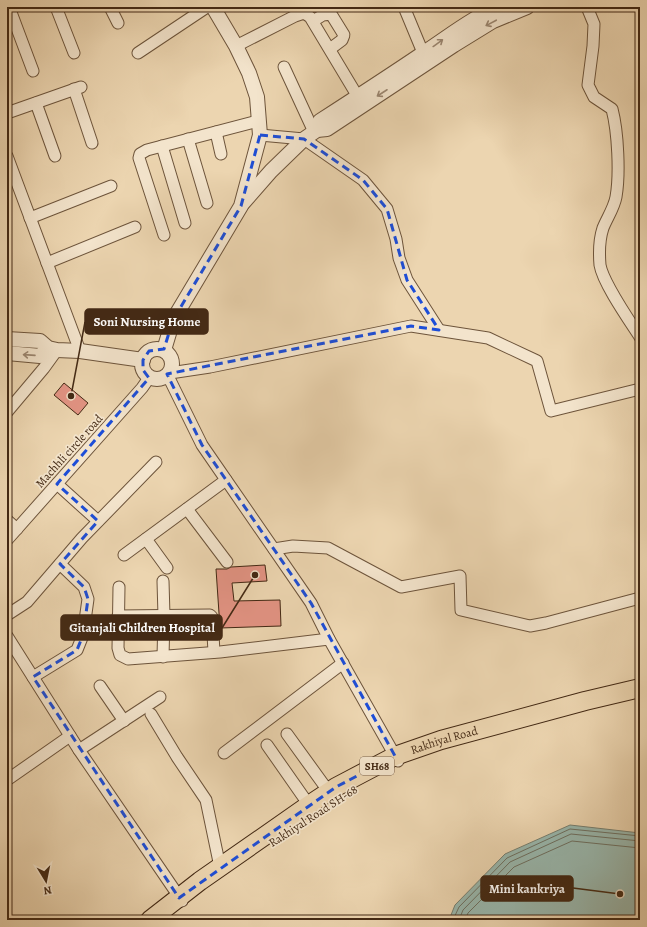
<svg xmlns="http://www.w3.org/2000/svg" width="647" height="927" viewBox="0 0 647 927" font-family="Alegreya,serif">
<style>
.water{fill:#99b8ae;stroke:#777f70}
.lines{fill:none;stroke-linecap:round;stroke-linejoin:round}
.shore{stroke:#6e7061;stroke-width:1}
.building{fill:#e29383;stroke:#432914}
.minor-casing{stroke:#6d543b;stroke-width:13}
.tertiary-casing{stroke:#6d543b;stroke-width:16}
.primary-casing{stroke:#432914;stroke-width:20}
.minor{stroke:#f3e4cc;stroke-width:11}
.tertiary{stroke:#f3e4cc;stroke-width:14}
.primary{stroke:#ecd5b0;stroke-width:18}
.oneway{stroke:#9b8670}
.marked{fill:none;stroke:#1d4ed8;stroke-width:3;stroke-dasharray:8 5;stroke-linejoin:round}
.labels{text-anchor:middle;dominant-baseline:central;stroke-width:3.5;stroke-linejoin:round;paint-order:stroke}
.shield{fill:#f3e4cc;stroke:#78614b;stroke-width:1}
.shield-label{font-size:11px;font-weight:bold;fill:#432914}
.street-label{font-size:12px;fill:#432914;stroke:#f3e4cc}
.leader{fill:none;stroke:#432914;stroke-width:1.5}
.callout-dot{fill:#432914;stroke:#f3e4cc;stroke-width:1.5}
.callout{fill:#432914;stroke:#432914;stroke-width:1.5}
.callout-label{font-size:13px;text-anchor:middle;font-weight:bold;fill:#fff}
</style>
<rect width="100%" height="100%" fill="#ecd5b0"/>
<filter id="stains"><feTurbulence type="fractalNoise" baseFrequency=".005" numOctaves="4"/><feColorMatrix values="0 0 0 0 .2 0 0 0 0 .09 0 0 0 0 .02 0 0 0 .5 -.17"/></filter>
<radialGradient id="worn" r=".72"><stop offset=".6" stop-color="#630" stop-opacity="0"/><stop offset="1" stop-color="#630" stop-opacity=".3"/></radialGradient>
<polygon class="water" points="570,825 640,833 640,920 449,920 455,905 505,854"/>
<g class="lines">
<g class="shore">
<polyline points="453,920 459,907 507,858 570,829 640,836"/>
<polyline points="459,920 463,910 510,862 571,834 640,841"/>
<polyline points="465,920 468,913 514,867 572,841 640,848"/>
</g>
</g>
<g class="building">
<polygon points="64,383 88,403 78,415 54,395"/>
<polygon points="265,565 267,581 232,583 234,601 280,600 281,626 220,628 216,569 227,569 231,567"/>
</g>
<g class="lines">
<defs>
<g id="minor">
<polyline points="9,7 33,71"/>
<polyline points="56,7 74,53"/>
<polyline points="110,7 118,23"/>
<polyline points="404,7 426,60"/>
<path d="M587,7L594,24L593,46L588,85L594,97L612,109C618,132 620,174 616,197C614,208 607,218 603,228C599,240 599,253 600,265C603,283 629,320 640,337"/>
<polyline points="313,21 323,15 331,14 344,35 342,40 330,49"/>
<polyline points="236,46 295,16 304,13 310,17 358,97"/>
<polyline points="138,53 207,7"/>
<polyline points="284,67 314,132"/>
<polyline points="74,89 92,143"/>
<polyline points="36,103 55,156"/>
<polyline points="7,113 81,87"/>
<polyline points="216,132 221,154"/>
<polyline points="260,135 304,139 363,180 387,209 396,239 399,258 407,280 439,330"/>
<polyline points="188,139 207,203"/>
<polyline points="162,146 185,223"/>
<polyline points="7,156 80,351"/>
<polyline points="30,218 111,186"/>
<polyline points="164,235 139,158 140,154 147,150 258,121"/>
<polyline points="47,263 135,227"/>
<polyline points="170,373 210,367 411,326 488,338 537,361 551,411 640,389"/>
<polyline points="168,376 202,445 311,603 329,639 398,761"/>
<polyline points="7,412 44,368 57,350"/>
<polyline points="57,484 98,521"/>
<polyline points="187,509 227,562"/>
<polyline points="7,520 17,529"/>
<polyline points="146,539 167,568"/>
<polyline points="7,540 142,388 149,378"/>
<polyline points="274,549 293,546 328,548 401,587 460,576 461,610 530,626 546,623 640,598"/>
<polyline points="124,555 226,480"/>
<polyline points="119,587 118,648 120,655 128,659 220,652 329,639"/>
<polyline points="7,615 27,602 82,538 156,462"/>
<polyline points="118,616 210,615 212,617 214,652"/>
<polyline points="7,636 79,750 182,901"/>
<polyline points="163,657 164,616 163,581"/>
<polyline points="33,677 77,650 83,635 88,599 84,587 60,564"/>
<polyline points="100,686 124,721"/>
<polyline points="151,714 177,757 206,800 220,867"/>
<polyline points="287,734 329,792"/>
<polyline points="267,745 309,805"/>
<polyline points="79,750 160,697"/>
<polyline points="224,753 343,663"/>
<polyline points="7,780 70,736"/>
</g>
<g id="tertiary">
<path d="M317,130L320,121C354,99 388,77 422,54C447,38 470,19 497,7"/>
<polyline points="243,203 271,171 304,139 317,130 327,129 454,45 493,21 527,7"/>
<polyline points="7,339 40,341 48,348 57,350 80,351 143,360"/>
<circle cx="157" cy="364" r="15"/>
<polyline points="164,350 173,320 241,206 260,135 257,97 249,73 236,46 213,7"/>
<polyline points="7,353 40,356 48,348"/>
</g>
<g id="primary">
<path id="s1" d="M150,920L200,881L309,805L336,787L395,756L441,740L585,701L640,688"/>
</g>
</defs>
<use href="#minor" class="minor-casing"/>
<use href="#tertiary" class="tertiary-casing"/>
<use href="#primary" class="primary-casing"/>
<use href="#minor" class="minor"/>
<use href="#tertiary" class="tertiary"/>
<use href="#primary" class="primary"/>
</g>
<defs><path id="oneway-shaft" d="M-6 0H5M1.5-3L5.5 0L1.5 3" fill="none" stroke-width="1.6" stroke-linecap="round" stroke-linejoin="round"/></defs>
<g class="oneway">
<use href="#oneway-shaft" transform="translate(491 23) rotate(152)"/>
<use href="#oneway-shaft" transform="translate(438 43) rotate(-36)"/>
<use href="#oneway-shaft" transform="translate(382 93) rotate(147)"/>
<use href="#oneway-shaft" transform="translate(29 355) rotate(-176)"/>
</g>
<path class="marked" d="M260,135L304,139L363,180L387,209L407,280L439,330L411,326L167,374L202,445L311,603L395,756L336,787L179,898L33,677L77,650L83,635L88,599L84,587L60,564L98,521L57,484L149,378L143,370V360L149,351L164,349L173,320L241,206Z"/>
<g class="labels">
<rect class="shield" x="360" y="757" width="34" height="18" rx="3"/>
<g class="shield-label">
<text x="377" y="766">SH68</text>
</g>
<g class="street-label">
<text transform="translate(69 451) rotate(-48)">Machhli circle road</text>
<text stroke="none"><textPath href="#s1" startOffset="347">Rakhiyal Road</textPath></text>
<text transform="translate(313 816) rotate(-33)">Rakhiyal Road SH-68</text>
</g>
</g>
<path class="leader" d="M71 396L85 322M255 575L222 628M620 894L573 888"/>
<g class="callout-dot">
<circle cx="71" cy="396" r="4"/>
<circle cx="255" cy="575" r="4"/>
<circle cx="620" cy="894" r="4"/>
</g>
<g class="callout">
<rect x="85" y="309" width="123" height="25" rx="4"/>
<rect x="61" y="615" width="161" height="25" rx="4"/>
<rect x="481" y="876" width="92" height="25" rx="4"/>
</g>
<g class="callout-label">
<text x="147" y="326">Soni Nursing Home</text>
<text x="142" y="632">Gitanjali Children Hospital</text>
<text x="527" y="893">Mini kankriya</text>
</g>
<rect width="647" height="927" fill="none" stroke="#ecd5b0" stroke-width="24"/>
<rect x="8" y="8" width="631" height="911" fill="none" stroke="#432914" stroke-width="2"/>
<rect x="12" y="12" width="623" height="903" fill="none" stroke="#432914"/>
<g transform="translate(46 881) rotate(170)" stroke="#f3e4cc" stroke-width="3" paint-order="stroke">
<path d="M0-3L7 15L0 10L-7 15Z" fill="#432914"/>
<text y="-6" font-size="11" font-weight="bold" text-anchor="middle" fill="#432914">N</text>
</g>
<rect width="100%" height="100%" filter="url(#stains)"/>
<rect width="100%" height="100%" fill="url(#worn)"/>
</svg>
